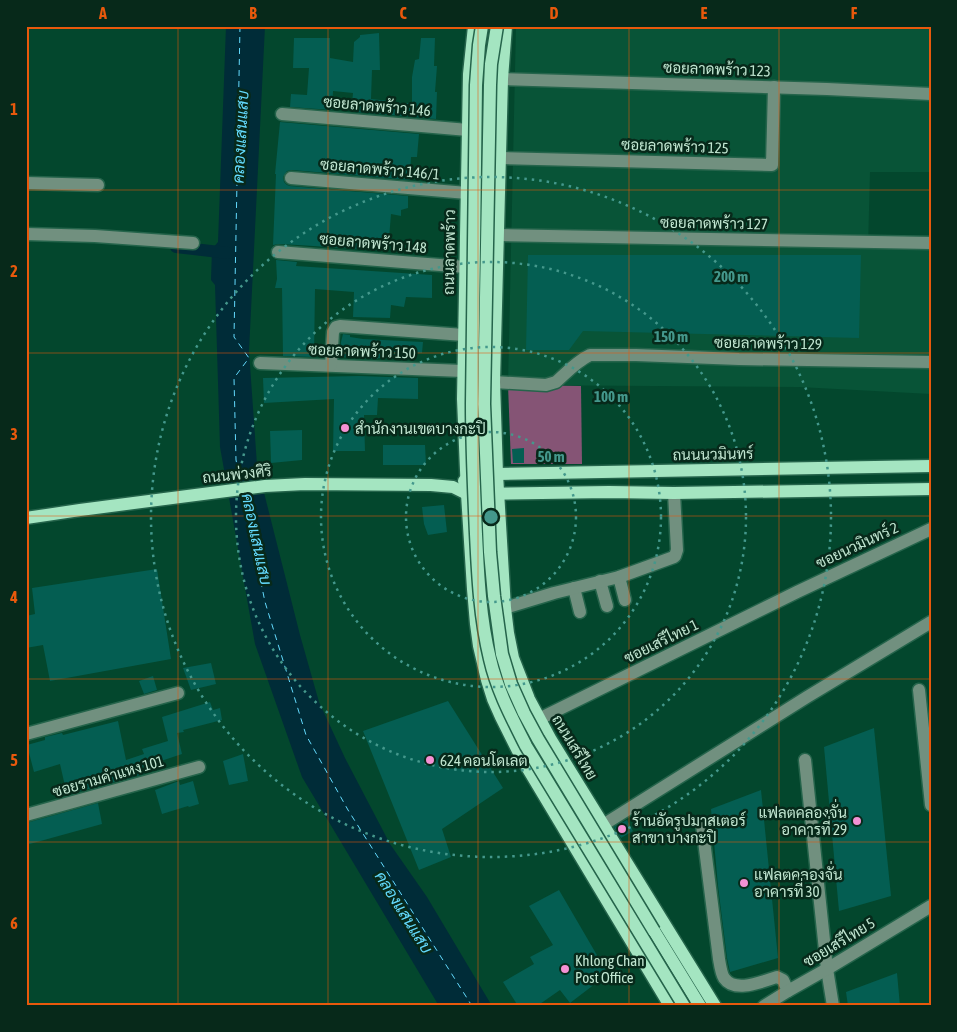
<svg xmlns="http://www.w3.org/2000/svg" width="957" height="1032" viewBox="0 0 957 1032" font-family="'Asap Condensed',Sarabun,sans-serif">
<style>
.built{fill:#085437}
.green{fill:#855475}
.water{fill:#002c38}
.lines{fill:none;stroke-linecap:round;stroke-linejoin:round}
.canal{stroke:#002c38;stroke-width:12}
.ferry{stroke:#63dafd;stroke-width:1;stroke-dasharray:6 5;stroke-linecap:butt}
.building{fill:#045e52}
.minor-casing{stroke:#25644b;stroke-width:15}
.major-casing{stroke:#25644b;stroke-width:15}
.minor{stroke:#71907f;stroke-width:12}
.major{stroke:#a4e5c1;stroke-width:12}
.major-bridge-casing{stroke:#25644b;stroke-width:15;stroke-linecap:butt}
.major-bridge{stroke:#a4e5c1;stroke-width:12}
.grid{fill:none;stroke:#e8590c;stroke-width:1;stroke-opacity:0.55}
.ring{fill:none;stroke:#44988c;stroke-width:2.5;stroke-dasharray:2.5 5}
.poi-dot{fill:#f491d4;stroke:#07291a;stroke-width:2}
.labels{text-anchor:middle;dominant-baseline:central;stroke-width:5;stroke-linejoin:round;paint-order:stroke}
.street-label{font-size:15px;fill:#c1e6d1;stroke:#07291a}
.poi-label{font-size:15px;fill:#c1e6d1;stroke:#07291a;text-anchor:start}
.water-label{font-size:16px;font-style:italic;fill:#63dafd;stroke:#07291a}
.centre{fill:#44988c;stroke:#07291a;stroke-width:2.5}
.ring-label{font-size:15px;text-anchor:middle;font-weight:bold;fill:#44988c;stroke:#07291a;stroke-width:5;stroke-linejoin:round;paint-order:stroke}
.neatline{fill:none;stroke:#e8590c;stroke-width:2}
.grid-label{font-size:16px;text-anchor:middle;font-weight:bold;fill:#e8590c}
</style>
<rect width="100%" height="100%" fill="#03472d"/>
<polygon class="built" points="516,26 931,26 931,172 870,172 868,248 931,250 931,394 799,387 508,385"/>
<polygon class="green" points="508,385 581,386 582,464 511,464"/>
<polygon class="water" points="226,26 265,26 249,351 257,465 300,635 319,702 345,758 390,844 427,897 492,1006 439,1006 302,777 255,644 220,447 215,285 211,280 212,249 218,242"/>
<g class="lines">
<polyline class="canal" points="176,247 228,253"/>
<g class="ferry">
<polyline points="240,26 234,337 249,358 234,378 236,460 241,483"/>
<polyline points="243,495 265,602 306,735 348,810 472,1006"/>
</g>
</g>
<g class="building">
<polygon points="379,33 380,70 372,70 371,99 390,101 390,103 412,103 412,77 415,60 419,59 421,38 435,38 434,66 437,66 435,92 437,92 436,119 355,112 355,103 352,103 353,93 333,91 332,110 290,107 291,94 307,95 309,68 293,68 294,38 330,38 330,58 353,62 354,42 360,37 360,35"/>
<polygon points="280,122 419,134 417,157 411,157 410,180 292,170 287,171 283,177 284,182 287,185 290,186 408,196 408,208 401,210 401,216 391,214 388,251 298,245 279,244 273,245 276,174 275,174"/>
<polygon points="528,255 861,255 859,338 583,331 569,350 526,350"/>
<polygon points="276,260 297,262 296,266 432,275 432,298 406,297 404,307 391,305 390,318 353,317 354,292 315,289 314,357 283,356 282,288 275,288 277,279"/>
<polygon points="343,334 350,335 350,337 363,339 423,342 422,353 398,352 397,359 378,358 378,359 340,357 341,342"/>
<polygon points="359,376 418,378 418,399 378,398 377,415 364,415 365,451 333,451 334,399 264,403 263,378"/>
<polygon points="302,430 302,460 271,463 270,431"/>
<polygon points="383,445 425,445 426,465 383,465"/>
<polygon points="524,448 524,463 513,463 512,449"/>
<polygon points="444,505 447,532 428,535 424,524 422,507"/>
<polygon points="157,569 171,659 50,681 43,645 26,648 26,616 35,614 32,588"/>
<polygon points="211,663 216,684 191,690 183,668"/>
<polygon points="153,676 157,690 144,694 139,681"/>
<polygon points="448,701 503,788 442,829 451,857 419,870 363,731"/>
<polygon points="210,702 213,710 220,708 222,720 183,730 184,732 177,733 182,754 143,767 144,774 67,795 60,764 34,772 27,745 45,740 45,737 62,733 63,735 118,721 126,760 144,754 142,749 168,741 162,717"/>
<polygon points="874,728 891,896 839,911 824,747"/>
<polygon points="243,754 248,781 229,785 223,761"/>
<polygon points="179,781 180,785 193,781 199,804 189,807 188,806 162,814 155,790"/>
<polygon points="761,790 778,958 730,972 727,958 718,886 711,809"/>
<polygon points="98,803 102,824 26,845 26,823"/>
<polygon points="627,820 633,831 621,838 614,827"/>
<polygon points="559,890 608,974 570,1003 560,990 537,1006 518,1006 503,982 534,964 530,957 553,945 529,906"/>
<polygon points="897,973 900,1006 848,1006 846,992"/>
</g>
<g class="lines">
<defs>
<g id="minor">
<polyline points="502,79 827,89 931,94"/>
<polyline points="282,114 468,130"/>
<polyline points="500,158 772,165 774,87"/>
<polyline points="291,178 467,193"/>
<polyline points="26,183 98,185"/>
<polyline points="26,234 95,236 193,243"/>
<polyline points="498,235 931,243"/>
<polyline points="278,252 465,267"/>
<polyline points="260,363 463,371"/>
<polyline points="331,365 333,332 336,327 340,326 464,335"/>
<path d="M494,382L546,385L556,382C566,373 577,361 590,355H636L739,359L931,362"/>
<polyline points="619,577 625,600"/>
<polyline points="600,581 607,606"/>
<polyline points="574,588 580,612"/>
<polyline points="505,608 554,593 619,577 674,557 675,556 677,550 674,493"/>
<polyline points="919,690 931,805"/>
<polyline points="539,719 797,592 931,529"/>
<polyline points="26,734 178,693"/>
<polyline points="805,760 827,969 833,1006"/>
<polyline points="26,815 199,767"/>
<polyline points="603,825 807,697 931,622"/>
<path d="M702,825L719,959C720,965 721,973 724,978C735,994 763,981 777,977L783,980L788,991"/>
<polyline points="764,1006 788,991 827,969 931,906"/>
</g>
<g id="major">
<polyline points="474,26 469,74 463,399 467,494 473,589 476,624 479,646 487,680 493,699 501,717 522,759 670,1006"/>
<polyline points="506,26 502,79 494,382 497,474 505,608 508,633 513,658 529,699 551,740 715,1006"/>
<polyline points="464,481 466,479 497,474 931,466"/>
<polyline points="26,518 80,510 265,486 305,484 431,485 453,487 467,494 609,492 674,493 931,489"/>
<polyline points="654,931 700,1006"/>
</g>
</defs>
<use href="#minor" class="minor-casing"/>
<use href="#major" class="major-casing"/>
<use href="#minor" class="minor"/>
<use href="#major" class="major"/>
<defs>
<g id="major-bridge">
<path d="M482,26L479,45L476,85L472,404C472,447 474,490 476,534C478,575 480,618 490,659C497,690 512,718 526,746L684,1006"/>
<polyline points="497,26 491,64 490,85 484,404 490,552 494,596 502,654 511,684 524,713 538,739 654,931"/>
</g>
</defs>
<use href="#major-bridge" class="major-bridge-casing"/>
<use href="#major-bridge" class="major-bridge"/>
</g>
<path class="grid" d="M178,26V1006M328,26V1006M478,26V1006M629,26V1006M779,26V1006M26,190H931M26,353H931M26,516H931M26,679H931M26,842H931"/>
<g class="ring">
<circle cx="491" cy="517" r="85"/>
<circle cx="491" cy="517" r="170"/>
<circle cx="491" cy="517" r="255"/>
<circle cx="491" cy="517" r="340"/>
</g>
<g class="poi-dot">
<circle cx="345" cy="428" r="5"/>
<circle cx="430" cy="760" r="5"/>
<circle cx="857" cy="821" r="5"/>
<circle cx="622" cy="829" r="5"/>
<circle cx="744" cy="883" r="5"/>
<circle cx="565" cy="969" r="5"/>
</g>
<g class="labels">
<g class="street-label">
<text transform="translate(717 69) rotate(2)">ซอยลาดพร้าว 123</text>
<text transform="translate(377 106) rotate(5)">ซอยลาดพร้าว 146</text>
<text transform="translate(675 146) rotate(2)">ซอยลาดพร้าว 125</text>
<text transform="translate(380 169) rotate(5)">ซอยลาดพร้าว 146/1</text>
<text transform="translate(714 223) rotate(1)">ซอยลาดพร้าว 127</text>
<text transform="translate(373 243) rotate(5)">ซอยลาดพร้าว 148</text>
<text transform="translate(449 252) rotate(-89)">ถนนลาดพร้าว</text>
<text transform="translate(768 343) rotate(1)">ซอยลาดพร้าว 129</text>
<text transform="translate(362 351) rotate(2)">ซอยลาดพร้าว 150</text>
<text transform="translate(713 454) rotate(-1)">ถนนนวมินทร์</text>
<text transform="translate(237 474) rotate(-6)">ถนนพ่วงศิริ</text>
<text transform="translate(857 545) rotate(-25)">ซอยนวมินทร์ 2</text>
<text transform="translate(661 641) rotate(-26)">ซอยเสรีไทย 1</text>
<text transform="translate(575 747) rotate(59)">ถนนเสรีไทย</text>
<text transform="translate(108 776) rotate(-16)">ซอยรามคำแหง 101</text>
<text transform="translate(839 942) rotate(-31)">ซอยเสรีไทย 5</text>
</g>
<g class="poi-label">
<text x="355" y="428">สำนักงานเขตบางกะปิ</text>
<text x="440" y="760">624 คอนโดเลต</text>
<text x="847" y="812" text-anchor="end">แฟลตคลองจั่น<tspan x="847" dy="17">อาคารที่ 29</tspan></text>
<text x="632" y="820">ร้านอัดรูปมาสเตอร์<tspan x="632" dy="17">สาขา บางกะปิ</tspan></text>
<text x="754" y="874">แฟลตคลองจั่น<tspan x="754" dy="17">อาคารที่ 30</tspan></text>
<text x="575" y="960">Khlong Chan<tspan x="575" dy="17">Post Office</tspan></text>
</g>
<g class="water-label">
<text transform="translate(240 137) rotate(-87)">คลองแสนแสบ</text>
<text transform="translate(257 539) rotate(78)">คลองแสนแสบ</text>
<text transform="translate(404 912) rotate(58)">คลองแสนแสบ</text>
</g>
</g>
<circle cx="491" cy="517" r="8" class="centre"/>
<g class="ring-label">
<text x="731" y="282">200 m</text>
<text x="671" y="342">150 m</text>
<text x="611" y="402">100 m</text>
<text x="551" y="462">50 m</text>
</g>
<rect width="957" height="1032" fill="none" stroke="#07291a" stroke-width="55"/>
<rect x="28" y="28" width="902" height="976" class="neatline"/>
<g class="grid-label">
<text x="103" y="19">A</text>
<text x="253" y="19">B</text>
<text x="403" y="19">C</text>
<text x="554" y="19">D</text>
<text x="704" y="19">E</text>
<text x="854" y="19">F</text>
<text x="14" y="115">1</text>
<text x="14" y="277">2</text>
<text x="14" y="440">3</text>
<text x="14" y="603">4</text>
<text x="14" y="766">5</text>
<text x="14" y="929">6</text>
</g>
</svg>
